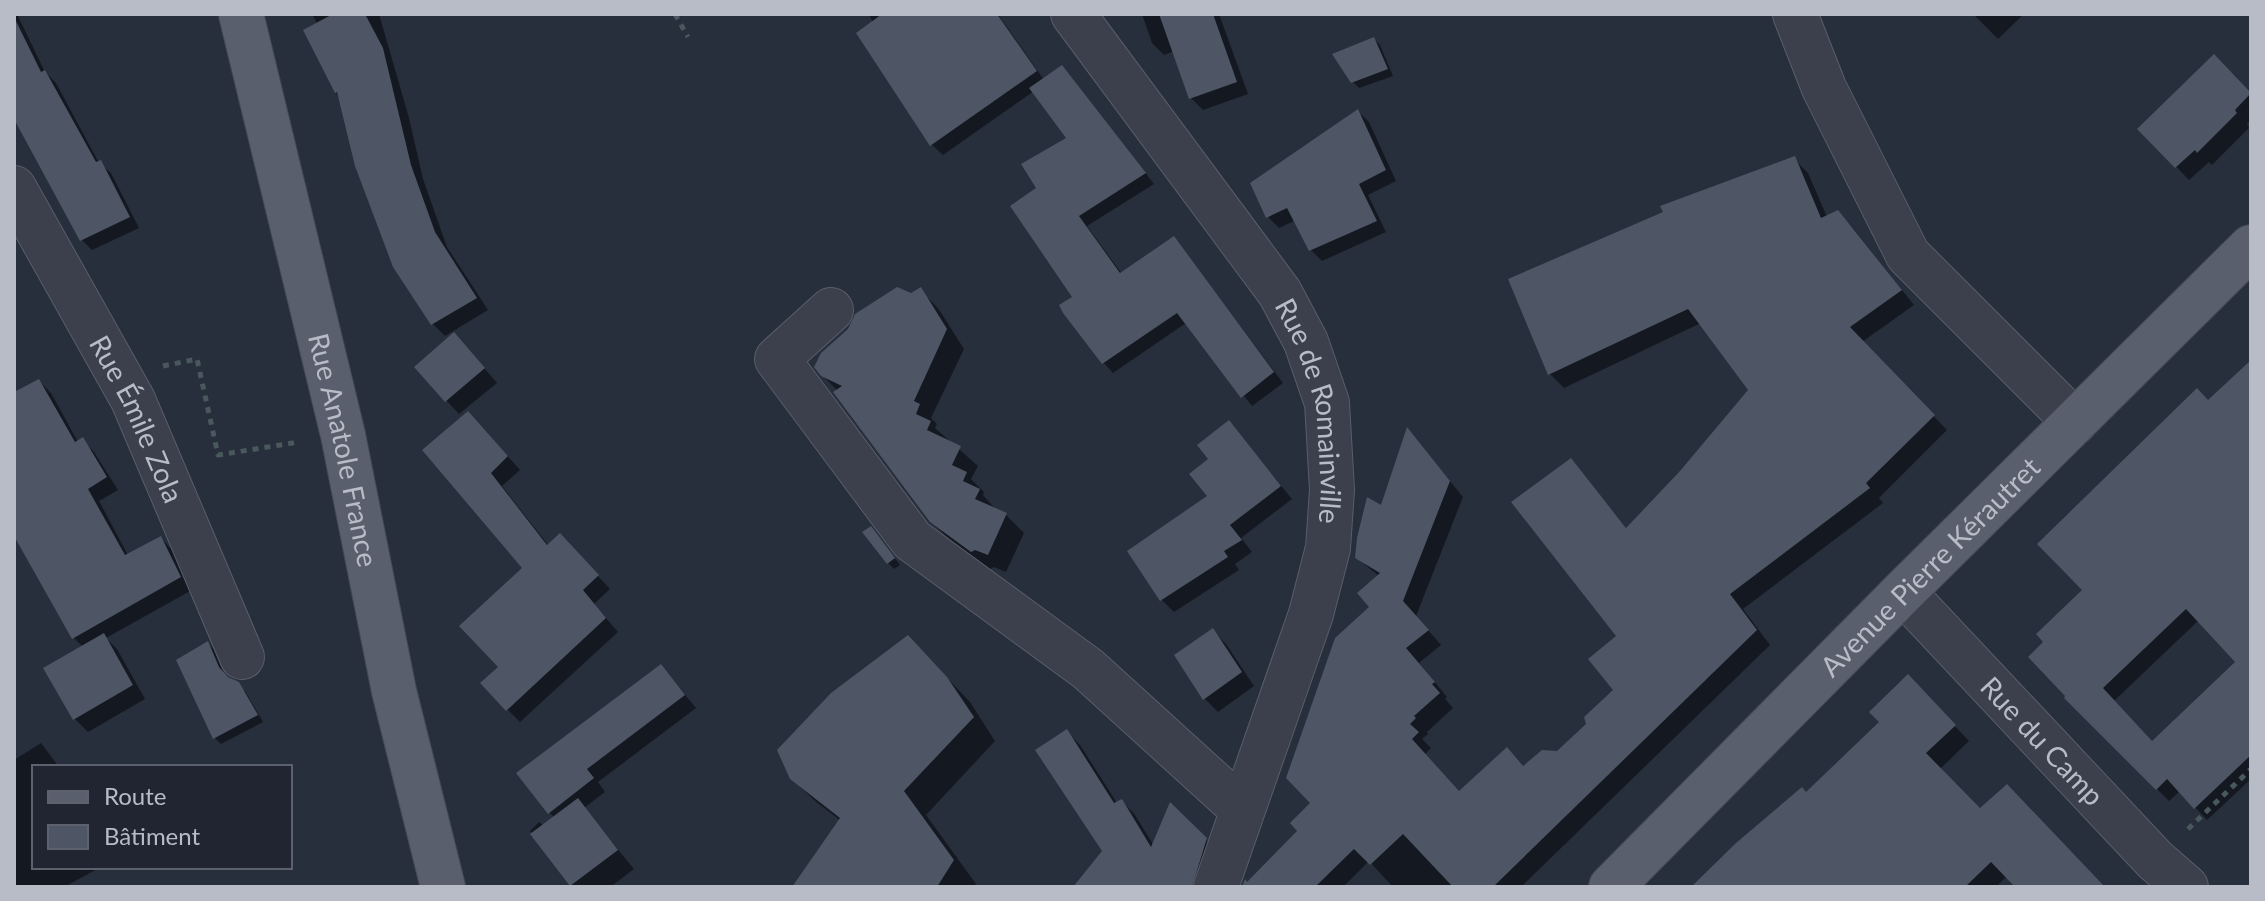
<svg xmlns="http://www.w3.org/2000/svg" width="2265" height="901" viewBox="0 0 2265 901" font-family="Lato,sans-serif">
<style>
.shadow{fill:#0007;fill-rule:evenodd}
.building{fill:#4e5665;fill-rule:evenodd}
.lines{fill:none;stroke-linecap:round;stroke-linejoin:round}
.minor-casing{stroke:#595e6a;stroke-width:46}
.major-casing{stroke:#444955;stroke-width:46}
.path{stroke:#49585c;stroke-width:5;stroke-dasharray:6 6;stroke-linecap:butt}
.minor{stroke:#3b404c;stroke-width:44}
.major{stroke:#595f6c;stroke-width:44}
.labels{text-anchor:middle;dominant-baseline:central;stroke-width:7;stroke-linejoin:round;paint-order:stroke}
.street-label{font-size:28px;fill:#b7bcc7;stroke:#202531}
</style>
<rect width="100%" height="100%" fill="#272e3c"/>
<g class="shadow">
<polygon points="14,14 17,14 45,72 56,83 99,163 111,173 139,228 92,250 81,239 14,116"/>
<polygon points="312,14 379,14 409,118 423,179 447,247 488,310 445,336 433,324 336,92 318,25"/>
<polygon points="869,14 998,14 1044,80 1071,77 1154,184 1087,226 1122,274 1174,238 1283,383 1252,406 1186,323 1113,373 1104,363 1075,297 1039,189 1069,139 1034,91 943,155 932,145"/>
<polygon points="1142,14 1219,14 1248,94 1203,110 1191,98 1174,51 1164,55 1152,43"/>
<polygon points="1973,14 2024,14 1998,39"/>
<polygon points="1374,39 1380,45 1393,76 1359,88 1353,82"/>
<polygon points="2214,57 2251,94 2251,120 2247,124 2249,128 2212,165 2209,162 2189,180 2140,129"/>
<polygon points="1358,111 1369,122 1396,181 1368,195 1386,232 1322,261 1311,250 1296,220 1279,228 1268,217"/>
<polygon points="1794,159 1808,173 1827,217 1838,213 1852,227 1914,305 1862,342 1947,430 1879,498 1883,503 1743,609 1770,645 1521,887 1393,887 1369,861 1343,887 1245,887 1300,831 1313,803 1372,607 1379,576 1357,558 1382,508 1408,430 1463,497 1416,616 1441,645 1419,663 1447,697 1445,699 1453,708 1427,732 1428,734 1422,739 1431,748 1424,755 1459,793 1558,753 1589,725 1615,691 1619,637 1571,460 1628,530 1682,472 1751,390 1701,323 1564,388 1550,374"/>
<polygon points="920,290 938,308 964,349 931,418 937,424 935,428 978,466 971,479 984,492 983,495 996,510 1006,515 1024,533 1006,572 994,567 990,569 950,540 931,521 838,391 822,375"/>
<polygon points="467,348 497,383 459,414 446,400"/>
<path d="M2251,363V779L2207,820L2180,791L2169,801L2066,698L2046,642L2085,590L2208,402ZM2199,620L2238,662L2152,743L2114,701Z"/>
<polygon points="39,381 51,393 78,442 82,440 94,452 118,490 99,501 128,555 161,538 172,550 192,590 106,638 117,649 145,699 88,732 75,719 83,647 73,637 14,532 14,395"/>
<polygon points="1229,423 1292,499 1241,538 1252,552 1235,564 1239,570 1174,612 1162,600 1130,552 1210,497 1211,460"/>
<polygon points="481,426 520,470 502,486 549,546 572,548 610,589 594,604 618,632 520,722 507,709 500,668 525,568 425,450"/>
<polygon points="877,536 900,565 894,569 888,563"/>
<polygon points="1213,631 1226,644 1254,686 1218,712 1204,698"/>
<polygon points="208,643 214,650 225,676 245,691 263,722 221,744 215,738"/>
<polygon points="931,661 970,702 995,741 926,815 976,884 974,887 800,887 841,821 815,801 791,778"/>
<polygon points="661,666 696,708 598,782 605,792 584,808 634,869 613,885 615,887 568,887 571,884 530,831 539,822 544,826 555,818 549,812"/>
<polygon points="1908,677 1969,741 1940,769 1980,811 2103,887 2018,887 2007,876 1996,887 1694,887 1806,795 1882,722"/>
<polygon points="1067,732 1080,745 1117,803 1122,801 1135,815 1154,846 1171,805 1219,853 1199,887 1193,881 1188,887 1075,887 1104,851"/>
<polygon points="41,743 59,767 34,767 34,867 101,867 64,887 14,887 14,760"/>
</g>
<g class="building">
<polygon points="333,14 365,14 383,48 411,165 435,232 477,298 431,325 393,267 355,166 337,92 335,93 303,30"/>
<polygon points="882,14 997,14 1037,71 930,146 856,33"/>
<polygon points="1159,14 1213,14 1237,82 1189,99"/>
<polygon points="14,17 41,72 45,70 96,162 101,160 130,217 80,241 14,119"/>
<polygon points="1374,37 1388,69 1351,83 1332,54"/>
<polygon points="2214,54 2251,93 2235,110 2237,113 2197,153 2195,150 2175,168 2137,129"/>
<polygon points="1062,65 1146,173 1079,216 1120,273 1174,236 1274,372 1241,398 1177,313 1102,364 1063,313 1059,305 1072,297 1010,206 1036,188 1021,164 1066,138 1029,88"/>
<polygon points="1358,109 1386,170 1359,184 1377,221 1309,251 1287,208 1266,218 1250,183"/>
<polygon points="1795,156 1821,218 1838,210 1902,290 1850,327 1935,415 1866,483 1870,488 1730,594 1757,630 1493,887 1453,887 1403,834 1370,865 1354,849 1315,887 1242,887 1245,879 1247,882 1297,831 1290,823 1310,803 1286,778 1335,638 1369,607 1357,593 1380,573 1355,558 1357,538 1367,497 1381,505 1407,427 1450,481 1403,601 1429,630 1406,648 1435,682 1432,684 1440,693 1414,716 1416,718 1410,724 1419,732 1412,739 1459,791 1507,747 1523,766 1542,750 1557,751 1586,724 1584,717 1613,690 1588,659 1616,636 1511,502 1571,458 1626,528 1680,471 1748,390 1688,309 1548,375 1508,279 1663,212 1660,206"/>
<polygon points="897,287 911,293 921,287 947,329 914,401 920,404 916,414 931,421 927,430 961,446 952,465 967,472 963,481 980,489 975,499 1007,513 988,555 975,550 971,552 930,522 833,392 842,386 821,376 814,367 821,353 848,329 855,314"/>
<polygon points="454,332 485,368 445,402 414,367"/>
<path d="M2251,360V755L2194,809L2167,779L2156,790L2064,698L2065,696L2028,657L2043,642L2036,634L2082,590L2037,544L2197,388L2208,400ZM2186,609L2235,662L2152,741L2103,688Z"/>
<polygon points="39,379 75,442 83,437 107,477 88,489 125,555 161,536 181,577 72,639 14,536 14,392"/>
<polygon points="468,411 508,456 491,473 547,545 560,533 599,575 583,590 606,618 506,711 480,683 498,667 459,626 522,568 422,450"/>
<polygon points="1229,420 1281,486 1230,525 1242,540 1224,551 1228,557 1160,601 1127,551 1207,496 1189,474 1208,459 1197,445"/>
<polygon points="871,526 895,558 887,564 862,532"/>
<polygon points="1213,628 1242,672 1203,700 1174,655"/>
<polygon points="104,633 133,685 73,720 43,668"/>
<polygon points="908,635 947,677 974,717 904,791 954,860 937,887 792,887 840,818 790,779 777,750 831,693"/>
<polygon points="208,641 219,667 228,677 239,682 258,715 213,739 176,660"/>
<polygon points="661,664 685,695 587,769 594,778 548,814 516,773"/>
<polygon points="1908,674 1956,725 1926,753 1980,808 2007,784 2105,887 2015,887 1991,862 1965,887 1691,887 1736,843 1802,787 1806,792 1879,722 1869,712"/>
<polygon points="1067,729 1114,803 1122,799 1151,847 1170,802 1207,838 1192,887 1073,887 1102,851 1035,750"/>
<polygon points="578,798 618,850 570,886 530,834"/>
</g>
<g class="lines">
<defs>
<g id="minor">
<path id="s1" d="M1073,14L1280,293L1306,342L1327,403L1332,490L1328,548L1311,614L1216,887"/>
<polyline points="1795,14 1824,88 1908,255 2075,422"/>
<path id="s2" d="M14,188L133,400L242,657"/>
<polyline points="831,310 777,359 912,540 1088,669 1242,809"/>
<path id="s3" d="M1903,592L2155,860L2186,887"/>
</g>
<g id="major">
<path id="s4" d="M241,14L343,435L394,691L443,887"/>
<path id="s5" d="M1611,887L1903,592L2251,247"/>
</g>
</defs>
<use href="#minor" class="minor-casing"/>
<use href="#major" class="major-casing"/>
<g class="path">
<polyline points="675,14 688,37"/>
<polyline points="163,366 197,359 218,455 299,442"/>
<polyline points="2188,829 2251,769"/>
</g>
<use href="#minor" class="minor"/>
<use href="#major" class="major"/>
</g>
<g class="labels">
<g class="street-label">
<text stroke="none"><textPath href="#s1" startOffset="472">Rue de Romainville</textPath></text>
<text stroke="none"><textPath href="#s2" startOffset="262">Rue Émile Zola</textPath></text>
<text stroke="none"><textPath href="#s4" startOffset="448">Rue Anatole France</textPath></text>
<text stroke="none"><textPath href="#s5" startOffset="452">Avenue Pierre Kérautret</textPath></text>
<text stroke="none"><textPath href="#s3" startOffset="204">Rue du Camp</textPath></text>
</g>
</g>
<rect width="2265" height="901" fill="none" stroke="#b7bcc7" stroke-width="32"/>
<rect x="32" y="765" width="260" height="104" fill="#202531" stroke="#5c616d" stroke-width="2"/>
<rect x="48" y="791" width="40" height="12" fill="#595f6c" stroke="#5c616d" stroke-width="2"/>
<text x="104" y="805" font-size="24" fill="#b7bcc7">Route</text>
<rect x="48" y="825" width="40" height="24" fill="#4e5665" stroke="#5c616d" stroke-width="2"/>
<text x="104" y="845" font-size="24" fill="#b7bcc7">Bâtiment</text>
</svg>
